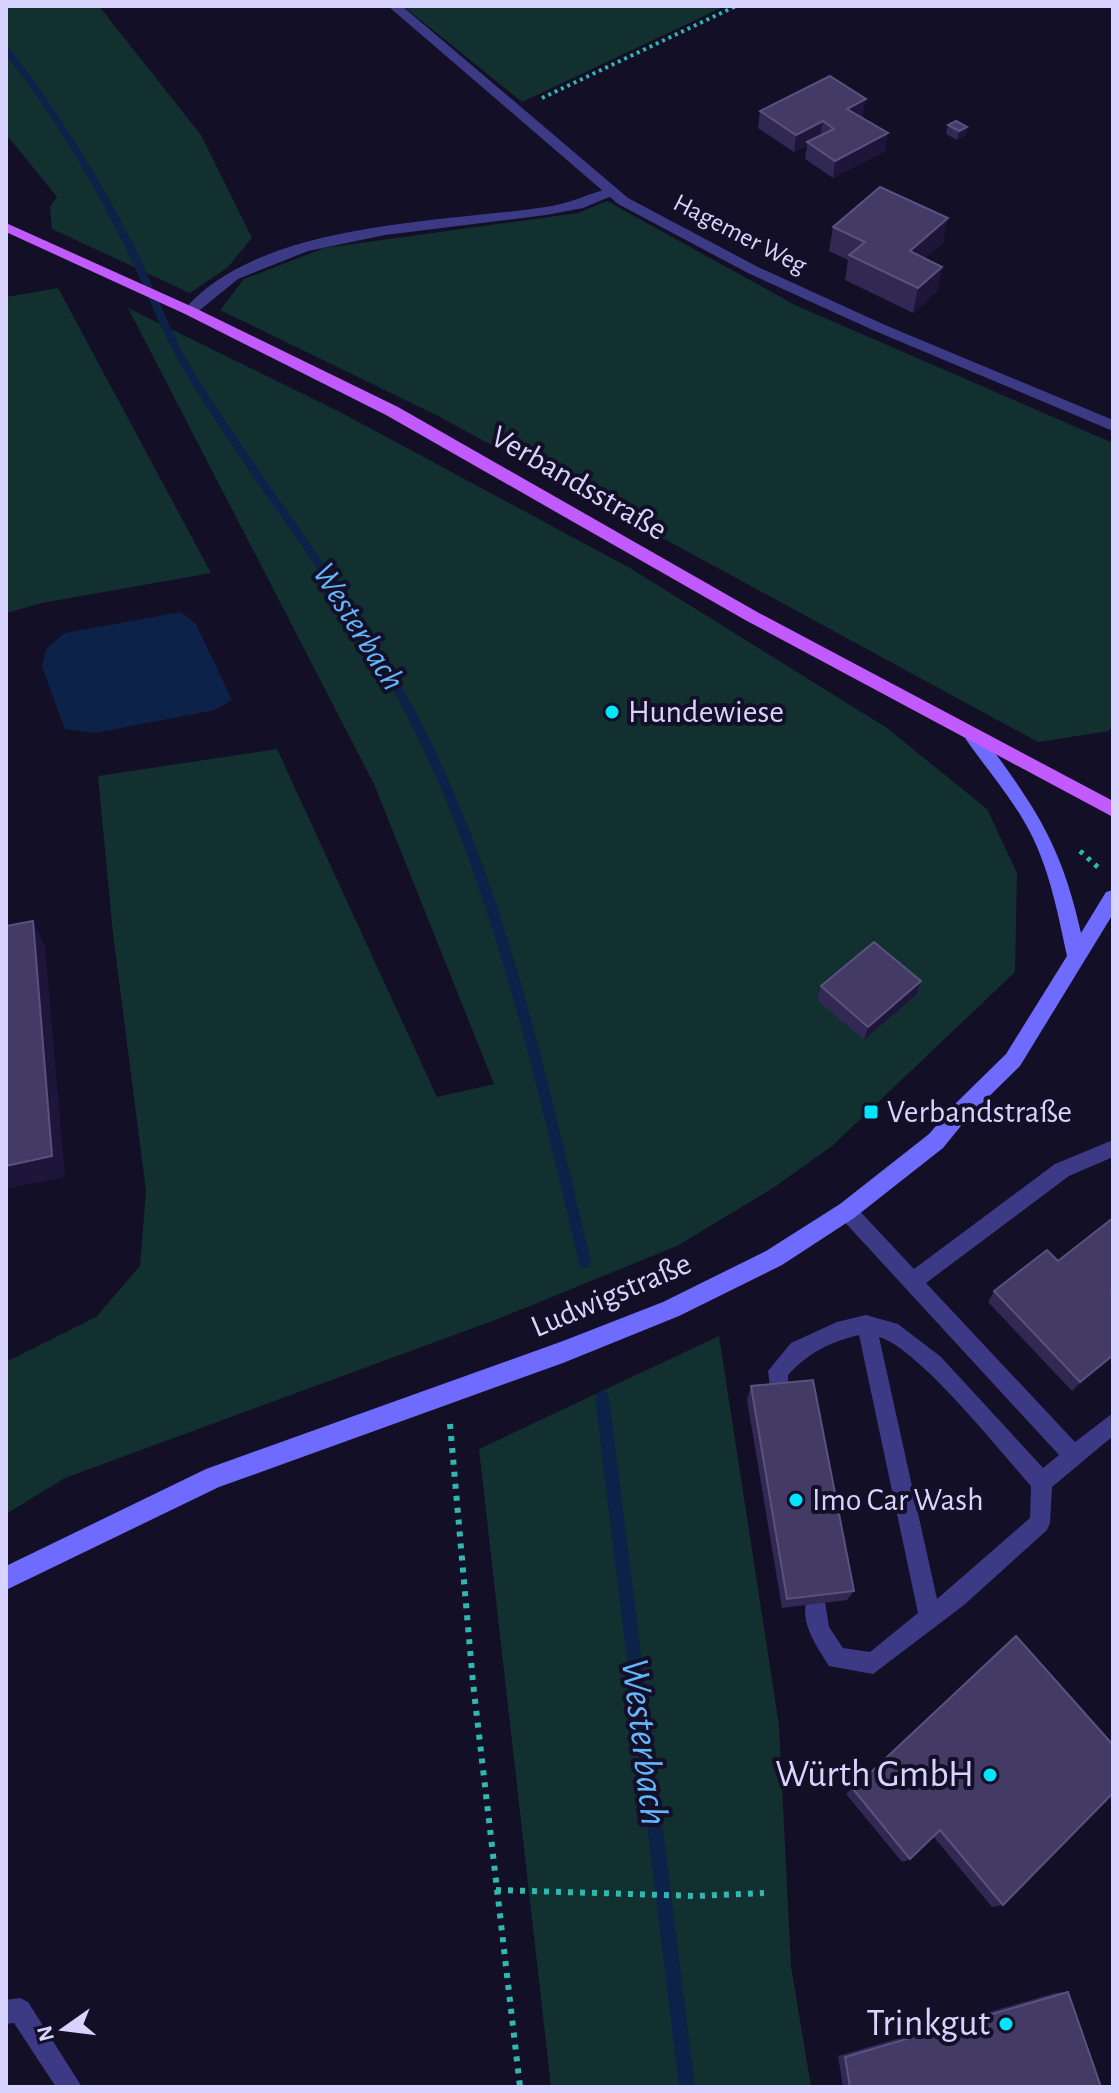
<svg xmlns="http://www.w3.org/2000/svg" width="1119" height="2093" viewBox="0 0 1119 2093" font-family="'Alegreya Sans',sans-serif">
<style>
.green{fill:#12302f}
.water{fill:#0c2248}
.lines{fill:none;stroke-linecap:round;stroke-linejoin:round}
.stream{fill:#0c2248;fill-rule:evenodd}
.path-far2{stroke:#2fb8b0;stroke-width:4;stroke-dasharray:3 4;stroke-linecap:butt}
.path-far1{stroke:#2fb8b0;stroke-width:5;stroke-dasharray:4 6;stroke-linecap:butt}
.path{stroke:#2fb8b0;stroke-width:6;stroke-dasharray:5 7;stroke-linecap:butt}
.lane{fill:#3d3a85;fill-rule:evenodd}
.street{fill:#3d3a85;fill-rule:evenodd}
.secondary{fill:#6f6bff;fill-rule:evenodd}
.primary{fill:#c25bff;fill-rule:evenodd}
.wall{fill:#312854}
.shaded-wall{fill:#1d163a}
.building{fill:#433a66;stroke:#5a527e;stroke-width:2}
.poi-dot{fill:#00e5ff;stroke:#130f26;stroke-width:3}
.labels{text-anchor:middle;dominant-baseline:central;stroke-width:8;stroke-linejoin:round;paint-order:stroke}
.far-street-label{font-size:26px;fill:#d9d4ff;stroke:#130f26}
.street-label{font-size:32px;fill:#d9d4ff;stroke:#130f26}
.poi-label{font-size:32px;fill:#d9d4ff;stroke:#130f26;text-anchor:start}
.water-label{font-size:34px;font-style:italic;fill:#62b6ff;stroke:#130f26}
.near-poi-label{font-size:38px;fill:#d9d4ff;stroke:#130f26;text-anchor:end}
.near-water-label{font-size:40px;font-style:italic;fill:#62b6ff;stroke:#130f26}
</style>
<rect width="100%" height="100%" fill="#130f26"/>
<g class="green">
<polygon points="6,6 99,6 102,10 201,135 252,238 228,267 190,293 52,229 50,207 57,197 6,134"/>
<polygon points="403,6 725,6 522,102"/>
<polygon points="607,201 795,305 1113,443 1113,724 1109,731 1038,742 438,416 220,310 244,279 324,248 578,213"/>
<polygon points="58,288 211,573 42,603 6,613 6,297"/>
<polygon points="128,308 342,413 630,568 887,728 987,809 1017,873 1015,972 832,1146 773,1188 677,1246 495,1320 65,1478 6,1514 6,1362 96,1317 140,1266 146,1191 113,934 98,776 277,749 437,1097 494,1084 374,784"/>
<polygon points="719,1336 779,1725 791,1966 811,2087 551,2087 479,1449"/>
</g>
<polygon class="water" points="181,612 196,624 232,700 215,710 95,733 65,729 42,667 46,649 65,633"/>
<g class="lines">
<g class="stream">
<path d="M6,48H9C58,111 100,178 136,250C155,289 169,330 191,367C262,484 351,590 415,711C506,883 546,1075 591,1262L590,1266L585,1268L580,1266L579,1262C534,1076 494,886 406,714C343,591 252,485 182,367C160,330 146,289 127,251C93,181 54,116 6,55Z"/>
<polygon points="602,1391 607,1393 609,1398 695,2087 679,2087 595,1398 597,1393"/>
</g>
<polyline class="path-far2" points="542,98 736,6"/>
<polyline class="path-far1" points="1080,851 1102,871"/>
<g class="path">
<polyline points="450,1424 473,1683 520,2087"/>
<polyline points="496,1890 697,1896 764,1893"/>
</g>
<g class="lane">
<path d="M610,188L614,189V195L583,208L546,215L385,235L308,251L238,279L195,314L190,315L183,311C257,222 439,223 546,207C569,204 588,194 610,188Z"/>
<path d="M1113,1140V1157L1069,1176L926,1283L1075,1442L1113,1413V1436L1052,1487L1050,1523L1047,1530L964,1605L873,1674L829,1666C816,1645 798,1621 808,1596L816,1593L824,1596L829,1627L843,1648L870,1652L918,1613L859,1335C830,1342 808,1353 788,1375L789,1396L786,1403L779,1406L772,1403L768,1371L791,1343L837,1322L866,1315L898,1324L941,1357L1043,1468L1059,1455L840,1217L837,1211L840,1205L847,1202L854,1205L914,1269L1055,1164ZM879,1337C918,1348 1000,1451 1031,1486L1030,1518L937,1599Z"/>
<polygon points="20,1998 28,2002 82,2087 56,2087 14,2023 6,2024 6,2000"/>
</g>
<polygon class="street" points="388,6 402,6 628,198 758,267 885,325 1113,420 1113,431 875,331 748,273 618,204"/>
<path class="secondary" d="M973,729L979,731C1033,804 1061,842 1081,933L1106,892L1113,890V914L1020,1066L969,1116L943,1148L854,1218L782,1265L679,1316L563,1363L219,1487L6,1590V1566L206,1469L563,1341L663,1302L766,1251L840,1204L929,1134L955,1104L1006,1054L1067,956C1058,914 1050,871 1030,832C1013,799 988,771 967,741L964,736Z"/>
<polygon class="primary" points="6,223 195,308 398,407 759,613 1113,801 1113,817 747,621 386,415 185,314 6,232"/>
</g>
<g class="wall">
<polygon points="760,111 863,116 861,117 885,151 833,178 805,159 807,145 794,152 758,128"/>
<polygon points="948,125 967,127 965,135 957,140 946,134"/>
<polygon points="833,227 943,243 925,258 942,267 937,291 913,313 845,280 848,260 829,251"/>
<polygon points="921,981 916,995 864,1040 817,1000 821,986"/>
<polygon points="994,1291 1113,1357 1072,1391 988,1302"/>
<polygon points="751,1386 854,1591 847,1600 782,1608 747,1400"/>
<polygon points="1016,1636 1003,1905 992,1907 933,1836 910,1859 902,1862 846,1794"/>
<polygon points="1068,1992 1101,2087 843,2087 838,2056 1055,1993"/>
</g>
<g class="shaded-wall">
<polygon points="866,99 863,116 845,126 847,109"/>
<polygon points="823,121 820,138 807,142 807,145 794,152 796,135"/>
<polygon points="967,127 965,135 957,140 959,131"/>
<polygon points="888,133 885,151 833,178 835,161"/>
<polygon points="948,218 943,243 905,276 910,251"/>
<polygon points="942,267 937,291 913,313 918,288"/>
<polygon points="33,921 45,946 65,1177 6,1189 6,1166"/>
<polygon points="921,981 916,995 864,1040 868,1027"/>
<polygon points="1113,1355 1113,1357 1072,1391 1080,1382"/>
</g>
<g class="building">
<polygon points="830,76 866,99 847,109 888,133 835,161 807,142 834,129 823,121 796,135 760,111"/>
<polygon points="956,121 967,127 959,131 948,125"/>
<polygon points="880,187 948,218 910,251 942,267 918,288 849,255 865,242 833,227"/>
<polygon points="33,921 52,1156 6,1166 6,926"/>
<polygon points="874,942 921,981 868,1027 821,986"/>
<polygon points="1113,1218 1113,1291 1111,1293 1113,1295 1113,1355 1080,1382 994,1291 1047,1250 1058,1261"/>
<polygon points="813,1380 854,1591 787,1599 751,1386"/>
<polygon points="1016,1636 1113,1745 1113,1793 1003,1905 940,1830 910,1859 853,1789"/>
<polygon points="1068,1992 1101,2087 850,2087 845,2057"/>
</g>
<g class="poi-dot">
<circle cx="612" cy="712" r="8"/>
<rect x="863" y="1104" width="16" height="16" rx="4"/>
<circle cx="796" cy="1500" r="8"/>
<circle cx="990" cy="1775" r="8"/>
<circle cx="1006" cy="2024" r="8"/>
</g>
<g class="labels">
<g class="far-street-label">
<text transform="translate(740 234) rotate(27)">Hagemer Weg</text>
</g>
<g class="street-label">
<text transform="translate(579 483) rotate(30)">Verbandsstraße</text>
<text transform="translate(611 1295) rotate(-23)">Ludwigstraße</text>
</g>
<g class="poi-label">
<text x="628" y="712">Hundewiese</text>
<text x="887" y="1112">Verbandstraße</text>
<text x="812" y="1500">Imo Car Wash</text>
</g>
<g class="water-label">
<text transform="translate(358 627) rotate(58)">Westerbach</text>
</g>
<g class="near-poi-label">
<text x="974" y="1775">Würth GmbH</text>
<text x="990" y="2024">Trinkgut</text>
</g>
<g class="near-water-label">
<text transform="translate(644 1742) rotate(83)">Westerbach</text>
</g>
</g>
<rect width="1119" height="2093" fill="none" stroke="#d9d4ff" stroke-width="16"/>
<g transform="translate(64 2029) rotate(256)" stroke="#130f26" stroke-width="6" paint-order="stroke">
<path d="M0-6L14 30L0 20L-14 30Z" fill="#d9d4ff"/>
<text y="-12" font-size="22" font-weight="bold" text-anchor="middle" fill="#d9d4ff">N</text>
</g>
</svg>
